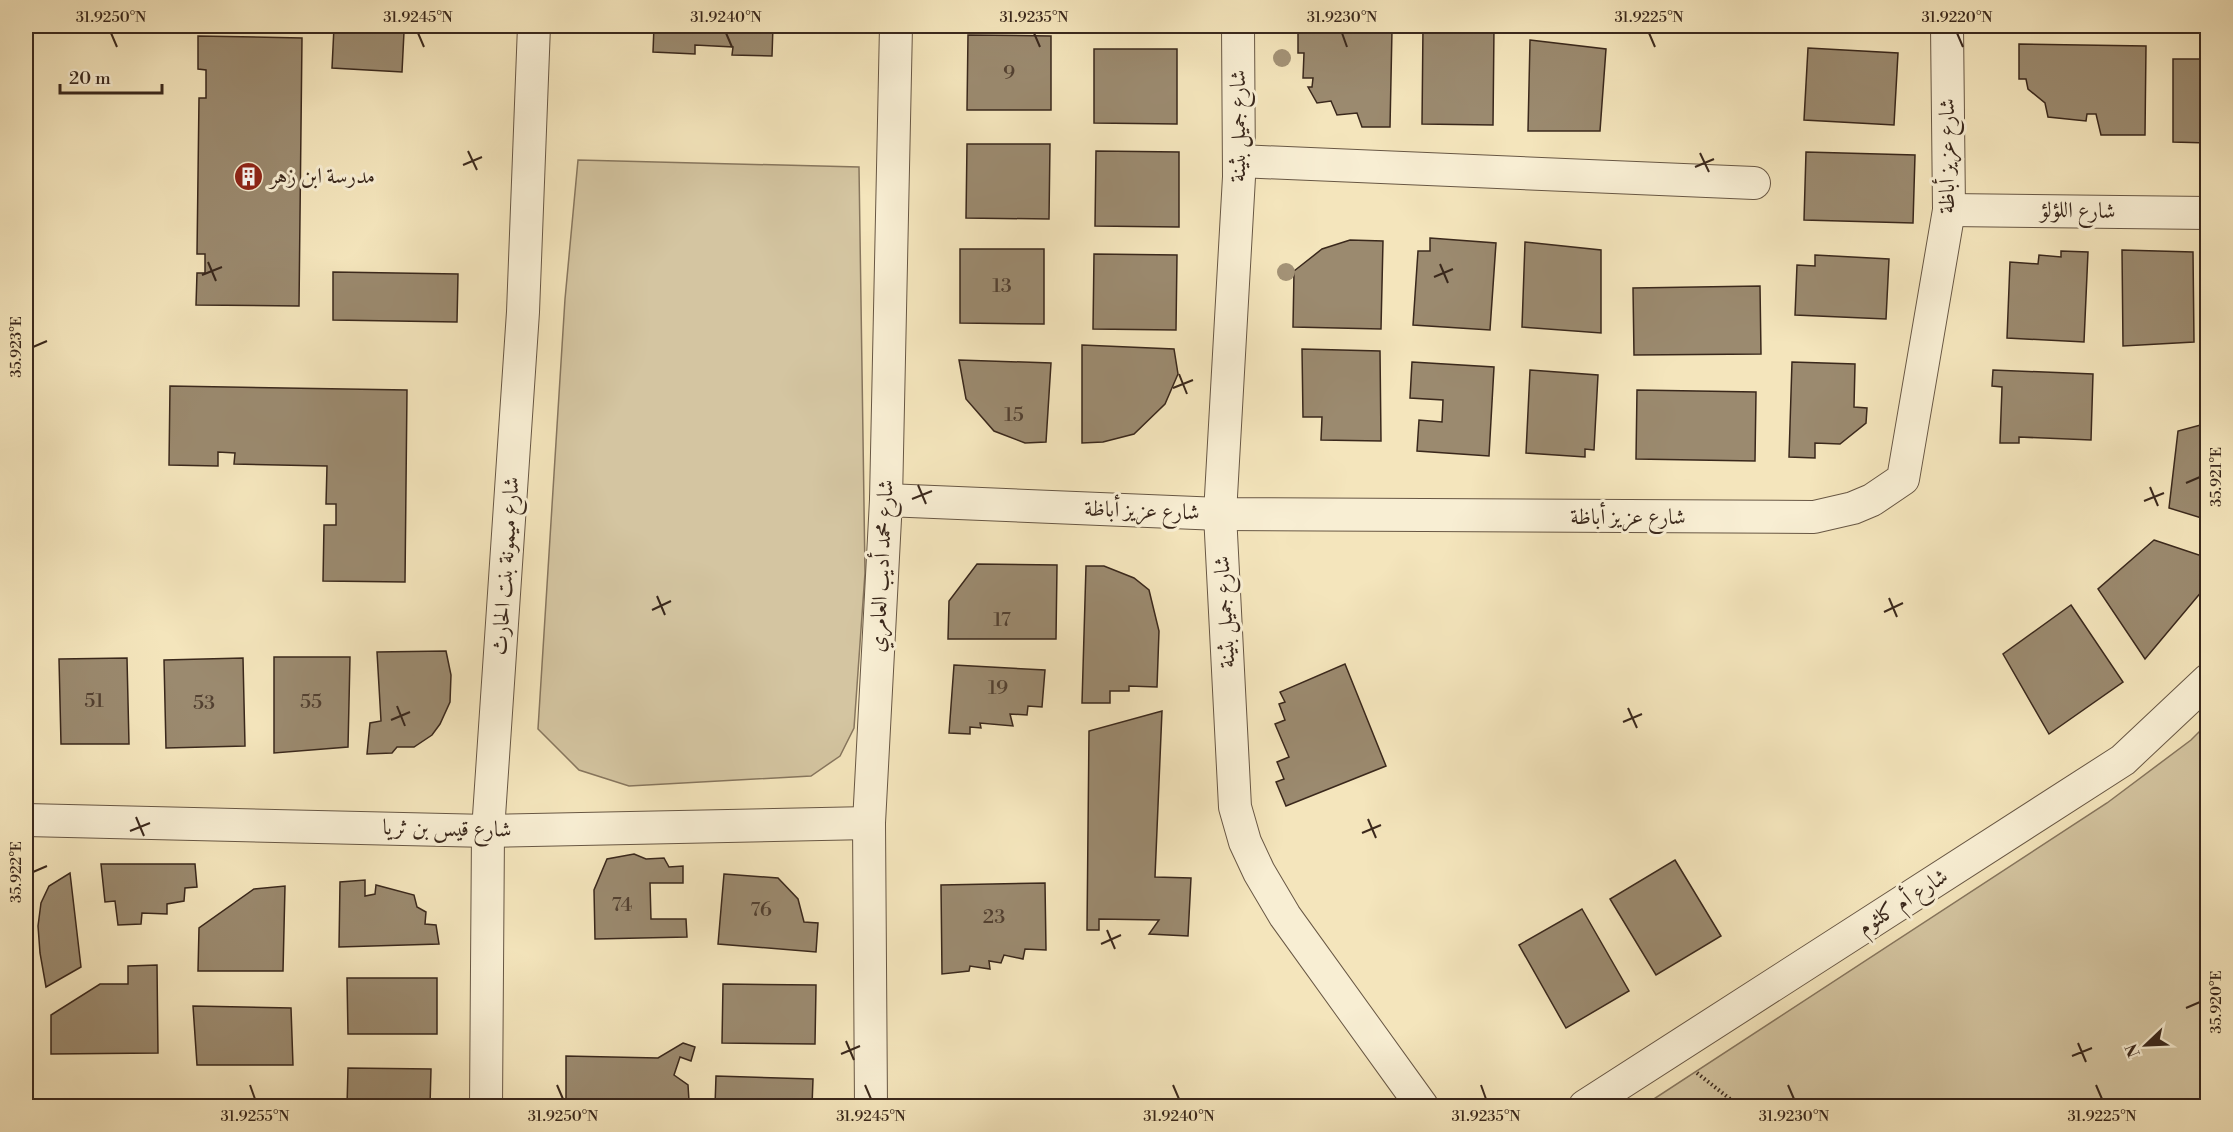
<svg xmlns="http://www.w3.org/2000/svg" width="2233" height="1132" viewBox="0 0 2233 1132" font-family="'Libre Bodoni',Amiri,serif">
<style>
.green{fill:#d4c5a1;stroke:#87765e;stroke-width:1.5}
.building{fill:#9b8a6f;stroke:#3a281c;stroke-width:1.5}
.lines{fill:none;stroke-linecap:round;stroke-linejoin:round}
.minor-casing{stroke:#685744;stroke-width:34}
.path{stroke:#3a281c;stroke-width:4;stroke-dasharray:1.5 3;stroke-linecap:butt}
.minor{stroke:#f8eed3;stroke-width:32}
.tree{fill:#a39276}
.ticks{fill:none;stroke:#3a281c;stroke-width:2}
.labels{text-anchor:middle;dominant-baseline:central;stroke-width:6;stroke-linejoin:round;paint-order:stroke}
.number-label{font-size:20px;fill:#524031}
.street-label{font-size:22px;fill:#3a281c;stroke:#f8eed3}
.poi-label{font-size:22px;fill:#3a281c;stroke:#f8eed3;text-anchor:start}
.neatline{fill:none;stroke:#3a281c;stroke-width:2}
.ticks-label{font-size:15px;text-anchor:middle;fill:#3a281c}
</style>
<rect width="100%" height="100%" fill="#f4e5bc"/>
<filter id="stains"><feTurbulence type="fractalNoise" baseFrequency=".00333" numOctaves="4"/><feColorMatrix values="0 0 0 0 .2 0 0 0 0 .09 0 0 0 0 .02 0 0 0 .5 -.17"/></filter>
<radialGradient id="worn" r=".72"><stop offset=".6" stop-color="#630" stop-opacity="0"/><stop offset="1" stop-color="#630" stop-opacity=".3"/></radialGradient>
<g class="green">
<polygon points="578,160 859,167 865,573 854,728 840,756 811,776 629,786 579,770 538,729 565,299"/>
<polygon points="2207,724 2207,1106 1643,1106 2107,803 2191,740"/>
</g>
<g class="building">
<polygon points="654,26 773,26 772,56 732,55 733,47 695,45 695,54 653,52"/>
<polygon points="1423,26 1494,27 1493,125 1422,124"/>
<polygon points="1791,26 1916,26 1917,31 1791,28"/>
<polygon points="334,27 404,32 402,72 332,68"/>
<polygon points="1298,28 1392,30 1390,127 1362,127 1357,113 1337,115 1331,101 1317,103 1308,87 1312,87 1313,78 1303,78 1304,53 1298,53"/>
<polygon points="968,35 1051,36 1051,110 967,110"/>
<polygon points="198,36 302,38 299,306 196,305 197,273 205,273 205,254 197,254 199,98 206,98 206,70 198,69"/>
<polygon points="1530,40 1606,49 1600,131 1528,131"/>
<polygon points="2019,44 2146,46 2145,135 2101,135 2096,114 2087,114 2086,121 2048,117 2045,103 2028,89 2026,79 2019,79"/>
<polygon points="1808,48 1898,53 1894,125 1804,120"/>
<polygon points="1094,49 1177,49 1177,124 1094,123"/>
<polygon points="2173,59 2208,59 2208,143 2173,142"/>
<polygon points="967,144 1050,144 1049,219 966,218"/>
<polygon points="1096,151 1179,152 1179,227 1095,226"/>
<polygon points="1806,152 1915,155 1913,223 1804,220"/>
<polygon points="1430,238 1496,243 1490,330 1413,325 1418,251 1430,251"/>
<polygon points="1350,240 1383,241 1381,329 1293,327 1294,271 1322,249"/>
<polygon points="1525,242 1601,250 1601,333 1522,327"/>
<polygon points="960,249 1044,249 1044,324 960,323"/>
<polygon points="2122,250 2193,252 2194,342 2123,346"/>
<polygon points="2061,251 2088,252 2084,342 2007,338 2010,262 2038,264 2039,255 2061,257"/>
<polygon points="1094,254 1177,255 1176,330 1093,329"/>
<polygon points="1815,255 1889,259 1886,319 1795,315 1797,265 1815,266"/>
<polygon points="333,272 458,274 457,322 333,320"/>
<polygon points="1760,286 1761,354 1634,355 1633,288"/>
<polygon points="1082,345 1174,349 1178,374 1165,404 1134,434 1103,442 1082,443"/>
<polygon points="1302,349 1380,351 1381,441 1321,440 1322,417 1303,417"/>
<polygon points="959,360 1051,363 1046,442 1025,443 994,431 966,399"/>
<polygon points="1412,362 1494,367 1489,456 1417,451 1419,420 1442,422 1443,400 1410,398"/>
<polygon points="1792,362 1855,364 1854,407 1867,408 1866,423 1840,444 1815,443 1815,458 1789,457"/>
<polygon points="1530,370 1598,375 1594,450 1585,449 1585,457 1526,453"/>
<polygon points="1993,370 2093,374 2091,440 2019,437 2019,443 2000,443 2002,387 1992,386"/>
<polygon points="170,386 407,390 405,582 323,581 324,525 336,525 336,504 326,504 327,466 234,464 235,453 218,452 218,466 169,465"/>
<polygon points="1637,390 1756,392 1755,461 1636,459"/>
<polygon points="2208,423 2208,520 2169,508 2178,431"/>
<polygon points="2154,540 2208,558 2208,584 2145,659 2098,589"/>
<polygon points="977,564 1057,565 1056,639 948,639 949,601"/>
<polygon points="1086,566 1104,566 1134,578 1149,590 1159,631 1157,687 1129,686 1129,691 1110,691 1110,703 1082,703"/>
<polygon points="2071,605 2123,682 2049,734 2003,654"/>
<polygon points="446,651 451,675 450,702 440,724 432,735 414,747 397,747 392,753 367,754 370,723 381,721 377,652"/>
<polygon points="274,657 350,657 348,747 274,753"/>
<polygon points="127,658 129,744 61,744 59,659"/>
<polygon points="243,658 245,746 166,748 164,660"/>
<polygon points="1345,664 1386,766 1286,806 1276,782 1284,779 1277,762 1289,757 1275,724 1285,720 1279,704 1285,702 1280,692"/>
<polygon points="954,665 1045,670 1042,707 1028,706 1027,715 1010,714 1013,726 980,723 981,728 970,727 970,734 949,733"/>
<polygon points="1162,711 1155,877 1191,878 1188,936 1149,934 1159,920 1099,919 1099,930 1087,930 1089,731"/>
<polygon points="634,854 646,859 664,858 669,867 683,866 683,883 650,883 651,919 686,919 687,937 595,939 594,890 607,859"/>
<polygon points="1675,860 1721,936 1656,975 1610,899"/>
<polygon points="101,864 195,864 197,887 185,888 184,901 167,904 167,914 142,913 141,924 118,925 115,901 105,902"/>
<polygon points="70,873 81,967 46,987 40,953 38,926 41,903 49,886"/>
<polygon points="724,874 778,878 798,899 804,922 818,923 816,952 718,944"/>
<polygon points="365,880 365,896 375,894 376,885 414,895 417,907 426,912 425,924 436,925 439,944 339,947 340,882"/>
<polygon points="1045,883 1046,950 1025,949 1023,959 1004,955 1001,963 989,961 990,969 970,966 969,971 942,974 941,885"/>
<polygon points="285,886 283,971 198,971 199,928 254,889"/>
<polygon points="1582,909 1629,991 1566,1028 1519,945"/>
<polygon points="157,965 158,1053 51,1054 51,1015 100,984 128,984 128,966"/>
<polygon points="347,978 437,978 437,1034 348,1034"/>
<polygon points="723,984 816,985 815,1044 722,1043"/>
<polygon points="193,1006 291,1008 293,1065 197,1065"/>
<polygon points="683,1043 695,1047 691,1061 680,1057 674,1075 688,1085 689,1101 674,1101 674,1106 650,1106 650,1099 637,1099 637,1106 566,1106 566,1056 658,1058"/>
<polygon points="348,1068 431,1069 430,1106 347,1106"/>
<polygon points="716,1076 813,1079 812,1106 715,1106"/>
</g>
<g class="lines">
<defs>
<g id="minor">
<polyline points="1238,26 1239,177 1220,514 1235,807 1245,842 1259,872 1285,916 1422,1106"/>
<polyline points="1239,161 1754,183"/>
<polyline points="1949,210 2208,213"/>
<polyline points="886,500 1220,514 1814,517 1853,508 1872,500 1903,479 1949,210 1947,26"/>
<polyline points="26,820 488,831 869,823"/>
<polyline points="486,1106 488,831 523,312 534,26"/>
<polyline points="871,1106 869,823 886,500 896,26"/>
<polyline points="1585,1106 2123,760 2208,680"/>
</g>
</defs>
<use href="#minor" class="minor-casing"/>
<polyline class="path" points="1697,1073 1739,1106"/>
<use href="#minor" class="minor"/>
</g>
<g class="tree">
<circle cx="1282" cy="58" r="9"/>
<circle cx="1286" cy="272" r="9"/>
</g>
<path class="ticks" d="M111,33L117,47M418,33L424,47M726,33L732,47M1034,33L1040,47M1342,33L1347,47M1649,33L1655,47M1957,33L1963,47M468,151L477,170M1700,153L1709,172M463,165L482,157M1695,167L1714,159M208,262L216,281M1440,264L1448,283M202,275L222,267M1434,277L1453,269M33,347L47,341M1179,374L1187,394M1173,388L1193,380M2186,483L2200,477M918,485L926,504M2150,487L2158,506M912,499L932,491M2144,501L2164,493M657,596L665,615M1889,598L1897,617M652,610L671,601M1884,612L1903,603M397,706L405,726M1628,708L1637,728M391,720L410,712M1623,722L1642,714M136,817L144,836M1368,819L1376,838M130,831L150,823M1362,833L1381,825M33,872L47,866M1107,930L1115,949M1101,944L1121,935M2186,1008L2200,1002M846,1041L854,1060M2078,1043L2086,1062M841,1054L860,1046M2072,1056L2092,1048M250,1085L255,1099M557,1085L563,1099M865,1085L871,1099M1173,1085L1179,1099M1481,1085L1486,1099M1788,1085L1794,1099M2096,1085L2102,1099"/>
<defs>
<symbol id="building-disc" viewBox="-11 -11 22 22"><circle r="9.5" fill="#8f2418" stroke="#f8eed3"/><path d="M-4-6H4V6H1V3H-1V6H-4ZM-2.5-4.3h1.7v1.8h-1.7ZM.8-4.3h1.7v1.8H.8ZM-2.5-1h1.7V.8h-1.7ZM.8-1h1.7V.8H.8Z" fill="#fff"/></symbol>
</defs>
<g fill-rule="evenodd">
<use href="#building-disc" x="232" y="160" width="33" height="33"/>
</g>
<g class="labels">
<g class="number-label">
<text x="1009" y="73">9</text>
<text x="1002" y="286">13</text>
<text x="1014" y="415">15</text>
<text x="1002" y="620">17</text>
<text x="998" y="688">19</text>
<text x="94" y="701">51</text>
<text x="311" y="702">55</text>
<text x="204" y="703">53</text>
<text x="622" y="905">74</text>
<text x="761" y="910">76</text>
<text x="994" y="917">23</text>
</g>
<g class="street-label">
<text transform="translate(1238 126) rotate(-90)">شارع جميل بثينة</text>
<text transform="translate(1947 156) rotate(-90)">شارع عزيز أباظة</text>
<text transform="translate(2078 211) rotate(1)">شارع اللؤلؤ</text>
<text transform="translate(1142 511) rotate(2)">شارع عزيز أباظة</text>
<text x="1628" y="517">شارع عزيز أباظة</text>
<text transform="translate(506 566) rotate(-86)">شارع ميمونة بنت الحارث</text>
<text transform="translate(882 566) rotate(-87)">شارع محمد أديب العامري</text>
<text transform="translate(1225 612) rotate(-93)">شارع جميل بثينة</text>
<text transform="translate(447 829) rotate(1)">شارع قيس بن ثريا</text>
<text transform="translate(1903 902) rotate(-33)">شارع أم كلثوم</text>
</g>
<g class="poi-label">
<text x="270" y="176">مدرسة ابن زهر</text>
</g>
</g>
<rect width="2233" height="1132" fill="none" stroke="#f4e5bc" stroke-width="66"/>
<g transform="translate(2146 1045) rotate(247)" stroke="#f8eed3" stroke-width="4.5" paint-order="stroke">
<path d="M0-4.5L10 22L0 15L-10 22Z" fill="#3a281c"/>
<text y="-9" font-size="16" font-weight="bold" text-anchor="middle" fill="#3a281c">N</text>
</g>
<path d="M60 84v9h102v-9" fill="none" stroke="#3a281c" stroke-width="3"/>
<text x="69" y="84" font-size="18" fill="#3a281c" stroke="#f8eed3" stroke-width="4.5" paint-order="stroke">20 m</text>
<rect x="33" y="33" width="2167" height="1066" class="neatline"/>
<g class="ticks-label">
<text x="111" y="22">31.9250°N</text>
<text x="418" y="22">31.9245°N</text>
<text x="726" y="22">31.9240°N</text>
<text x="1034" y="22">31.9235°N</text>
<text x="1342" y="22">31.9230°N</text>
<text x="1649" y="22">31.9225°N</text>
<text x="1957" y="22">31.9220°N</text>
<text transform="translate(16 347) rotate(-90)" y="5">35.923°E</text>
<text transform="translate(2216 477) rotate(-90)" y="5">35.921°E</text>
<text transform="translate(16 872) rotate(-90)" y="5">35.922°E</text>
<text transform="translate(2216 1002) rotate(-90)" y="5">35.920°E</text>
<text x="255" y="1121">31.9255°N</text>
<text x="563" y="1121">31.9250°N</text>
<text x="871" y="1121">31.9245°N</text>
<text x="1179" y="1121">31.9240°N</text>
<text x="1486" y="1121">31.9235°N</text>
<text x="1794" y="1121">31.9230°N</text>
<text x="2102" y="1121">31.9225°N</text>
</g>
<rect width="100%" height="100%" filter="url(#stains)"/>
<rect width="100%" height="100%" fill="url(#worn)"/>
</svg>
